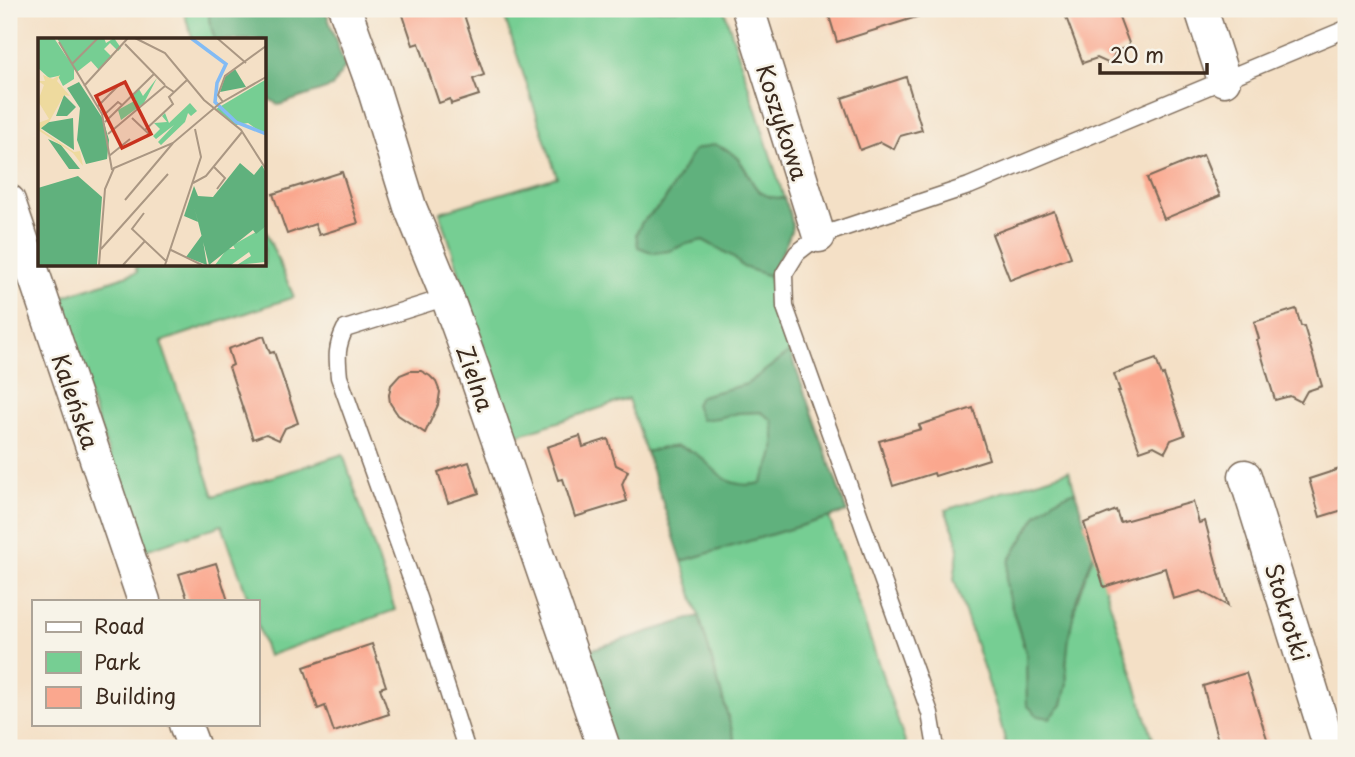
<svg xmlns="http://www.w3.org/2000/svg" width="1355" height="757" viewBox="0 0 1355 757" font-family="'Playpen Sans',sans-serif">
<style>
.green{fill:#76ce93;stroke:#587c58;stroke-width:2}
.forest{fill:#60b17d;stroke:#4e6e4e;stroke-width:2}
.building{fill:#faa78e}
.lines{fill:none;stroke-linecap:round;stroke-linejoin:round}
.service-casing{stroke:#7c6a59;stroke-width:19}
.minor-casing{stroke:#7c6a59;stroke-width:35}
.service{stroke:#fff;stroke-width:16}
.minor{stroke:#fff;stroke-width:32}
.labels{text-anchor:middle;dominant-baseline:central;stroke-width:5;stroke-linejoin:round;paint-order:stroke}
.street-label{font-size:23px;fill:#3b2a1e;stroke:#f7f3e8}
.inset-river{fill:none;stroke:#83bbf4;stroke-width:3.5}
.inset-road{fill:none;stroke:#aa9783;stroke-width:2}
.view{fill:#c8321e;fill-opacity:0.15;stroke:#c8321e;stroke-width:3.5}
.inset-edge{fill:none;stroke:#3b2a1e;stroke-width:3.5}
</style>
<rect width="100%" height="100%" fill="#f7f3e8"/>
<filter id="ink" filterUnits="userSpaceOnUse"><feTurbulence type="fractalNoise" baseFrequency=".0143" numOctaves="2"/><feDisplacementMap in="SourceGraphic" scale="14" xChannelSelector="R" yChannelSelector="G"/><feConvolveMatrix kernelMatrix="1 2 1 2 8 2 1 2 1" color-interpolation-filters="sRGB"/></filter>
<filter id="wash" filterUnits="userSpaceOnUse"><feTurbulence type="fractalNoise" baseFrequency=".00686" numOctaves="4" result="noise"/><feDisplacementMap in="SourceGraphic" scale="28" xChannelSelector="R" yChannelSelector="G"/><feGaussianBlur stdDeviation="1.57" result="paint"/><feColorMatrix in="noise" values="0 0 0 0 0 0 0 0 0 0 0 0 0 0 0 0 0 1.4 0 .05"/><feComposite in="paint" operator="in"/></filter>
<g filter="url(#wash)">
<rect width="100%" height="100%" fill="#f4e0c6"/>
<g class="green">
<polygon points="183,9 210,9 209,20 215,40 193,40"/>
<path d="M502,9H724L784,198C748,199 755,175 735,155C730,150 721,148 714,145L694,150L663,203L642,222L669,251L686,244L703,240L732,256L743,267L770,276L772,304L790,352L747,384L725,390L717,418L738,413L761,412L772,420L775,439L774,460L762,483L747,486L730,483L677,446L646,452L628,399L512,437L440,212L557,177Z"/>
<polygon points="264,228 294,297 161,342 214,496 343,454 395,610 268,656 257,624 257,601 249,601 222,525 142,551 56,299 137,272 135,264 264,264"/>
<path d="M1069,471L1075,491L1054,500L1037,515L1009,561L1006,580L1008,595L1026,653L1027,705L1067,684C1063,637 1077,597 1094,553L1156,748H1007L997,709L954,579L958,551L957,538L945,510Z"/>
<polygon points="829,517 907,748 737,748 699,616 682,561"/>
</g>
<g class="forest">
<polygon points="210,9 325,9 345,67 332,87 279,105 264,96 264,40 215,40 209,20"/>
<path d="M715,144C721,148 730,150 735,156C755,175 748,199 784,198C787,206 792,216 792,225C792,237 776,263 770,276L743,267L732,256L703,240L686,244L669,251L654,253L638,247L636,234L642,222L663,203L694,150Z"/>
<path d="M790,352L847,512L682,561L646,452C656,450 669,445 679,447C716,455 714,493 761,483C775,457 777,450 772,420L761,412L738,413L717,418L701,420L695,404L701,396L747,384Z"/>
<polygon points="1075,491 1094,553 1077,598 1069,636 1066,665 1067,684 1062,705 1050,718 1038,716 1027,705 1026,653 1008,595 1006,580 1009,561 1037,515 1054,500"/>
<polygon points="699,616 737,748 609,748 580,653"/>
</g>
<g id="blocks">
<g class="building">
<polygon points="401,9 462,9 484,75 473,79 479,95 451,104 450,99 439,103 419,43 413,45"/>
<polygon points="827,9 922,9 923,15 837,42"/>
<polygon points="1063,9 1116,9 1130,46 1116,51 1110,64 1097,58 1083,63"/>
<polygon points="906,77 922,130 900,136 894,149 881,142 860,150 842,98"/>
<polygon points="1203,155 1220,196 1164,219 1147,178"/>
<polygon points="342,172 358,223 319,235 315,224 287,234 273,194"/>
<polygon points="1054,211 1071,257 1010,280 992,234"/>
<polygon points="1296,309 1301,326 1304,326 1322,386 1307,391 1301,402 1290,396 1275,400 1257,340 1259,339 1254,322"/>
<polygon points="264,336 270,353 274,352 298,423 285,428 279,440 266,434 253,439 229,367 233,365 228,349"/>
<polygon points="1156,359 1162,376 1164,375 1185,435 1171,440 1165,452 1154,446 1140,451 1118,391 1120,391 1114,374"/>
<polygon points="410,371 421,371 430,376 436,382 440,392 438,405 425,433 398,415 390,403 389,395 391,385 400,375"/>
<polygon points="973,408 989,459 935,476 934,473 893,486 879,441 921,429 919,425"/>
<polygon points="580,436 583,447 608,439 616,465 628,471 622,484 627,501 575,517 563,479 558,480 547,447"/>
<polygon points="469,462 479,493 448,503 438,472"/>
<polygon points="1346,467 1346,509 1320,517 1309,479"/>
<polygon points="1193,502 1199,523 1205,521 1228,606 1201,591 1173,599 1165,568 1104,587 1084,523 1116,510 1120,522"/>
<polygon points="216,563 228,601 188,601 179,574"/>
<polygon points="372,644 386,686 380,688 389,714 334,732 325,706 318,709 304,667"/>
<polygon points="1246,673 1270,748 1220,748 1203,686"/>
</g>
</g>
</g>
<g filter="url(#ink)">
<use href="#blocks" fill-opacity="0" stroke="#7c6a59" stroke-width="2"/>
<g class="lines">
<defs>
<g id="service">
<path d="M447,297L345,329C336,347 337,357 339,377L418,598L466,748"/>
<polyline points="936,748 930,713 785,307 784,274 797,253 819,236 969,186 1346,29"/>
</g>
<g id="minor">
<polyline points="345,9 373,87 410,207 447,297 474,371 604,748"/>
<polyline points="748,9 819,236"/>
<polyline points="1201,9 1224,80"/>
<polyline points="9,201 144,601"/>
<polyline points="1245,476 1330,748"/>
<polyline points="185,724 194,748"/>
</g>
</defs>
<use href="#service" class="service-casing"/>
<use href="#minor" class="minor-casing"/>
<use href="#service" class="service"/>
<use href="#minor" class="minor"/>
</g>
</g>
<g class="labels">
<g class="street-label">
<text transform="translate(783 122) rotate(72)">Koszykowa</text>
<text transform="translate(476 378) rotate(71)">Zielna</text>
<text transform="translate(76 401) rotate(71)">Kaleńska</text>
<text transform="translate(1288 612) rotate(73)">Stokrotki</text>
</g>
</g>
<g transform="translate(38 38)">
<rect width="228" height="228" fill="#f4e0c6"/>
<path d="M0,0H16L30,21L19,0H66L68,5L76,0L83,10L80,13L72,5L66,11L74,19L61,32L53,23L39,34L36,31V41L25,48L20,38L11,40L0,30ZM119,40L106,65L83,82L80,72L98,62L94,58L101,51L105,58ZM227,42V97L210,85L198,87L178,71ZM152,65L159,73L153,78L150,75L147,84L123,107L120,104L136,87L118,101L115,98L122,91L116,85L129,84L124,78L127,75L131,85ZM227,189V224L199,227L213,218L211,214L193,227H177L189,211H197L195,207Z" fill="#76ce93"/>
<path d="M197,31L208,49L182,54L187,39ZM41,44L65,81L71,102L69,121L48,126L39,102L42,70L29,50ZM26,57L38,69L29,78H18ZM35,80L36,112L1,89L6,85ZM10,101L23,107L42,131H31ZM202,125L216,137L224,127L227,133V189L218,196L215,192L171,227L156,168L160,184L146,178L156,148L160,158L175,159ZM40,138L64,159L59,227H0V150ZM164,197L169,227L148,219Z" fill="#60b17d"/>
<path d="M5,37L15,41L22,37L19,43L32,58L26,57L11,84L2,91L36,114L42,113L45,128L35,115L0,92V85L11,81L0,63L6,47L0,43H7Z" fill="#eeda9e"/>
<path class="inset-river" d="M153,0L188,26L179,45L177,64L198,84L228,96"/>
<path class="inset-road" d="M97,0L127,15L166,62L203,92L228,131M179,0L208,25M21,4L64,76L74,132M87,6L127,47M34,26L60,0M46,48L90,0M185,64L180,57L187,38L228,8M60,68L83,45M66,77L80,64L84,67M94,80L112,97M67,84L116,36M107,92L135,66L131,59L149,42M70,96L127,48L136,54M71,118L92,101M176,129L187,140L179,151M155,145L168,138L204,94M87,162L135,105M106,175L94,191L129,224M63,211L130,136M133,212L164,227M61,227L67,151L76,130L135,105L181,66L228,39M85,227L107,203M127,227L163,119L157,91"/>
<path class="view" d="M87,44L113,96L84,110L58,58Z"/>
<rect width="228" height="228" class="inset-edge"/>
</g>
<rect width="1355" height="757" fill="none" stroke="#f7f3e8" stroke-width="35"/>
<rect x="32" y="600" width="228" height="126" fill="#f7f3e8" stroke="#aca397" stroke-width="2"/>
<rect x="46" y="622" width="35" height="10" fill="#ffffff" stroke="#aca397" stroke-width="2"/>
<text x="94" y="634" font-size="21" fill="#3b2a1e">Road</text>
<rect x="46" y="652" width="35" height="21" fill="#76ce93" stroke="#aca397" stroke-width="2"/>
<text x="94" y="670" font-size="21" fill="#3b2a1e">Park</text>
<rect x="46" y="687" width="35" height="21" fill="#faa78e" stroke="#aca397" stroke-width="2"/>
<text x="94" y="704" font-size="21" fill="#3b2a1e">Building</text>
<path d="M1100 63v10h107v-10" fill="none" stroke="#3b2a1e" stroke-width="3.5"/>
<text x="1110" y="63" font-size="21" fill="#3b2a1e" stroke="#f7f3e8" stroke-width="5" paint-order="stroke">20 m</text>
</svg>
